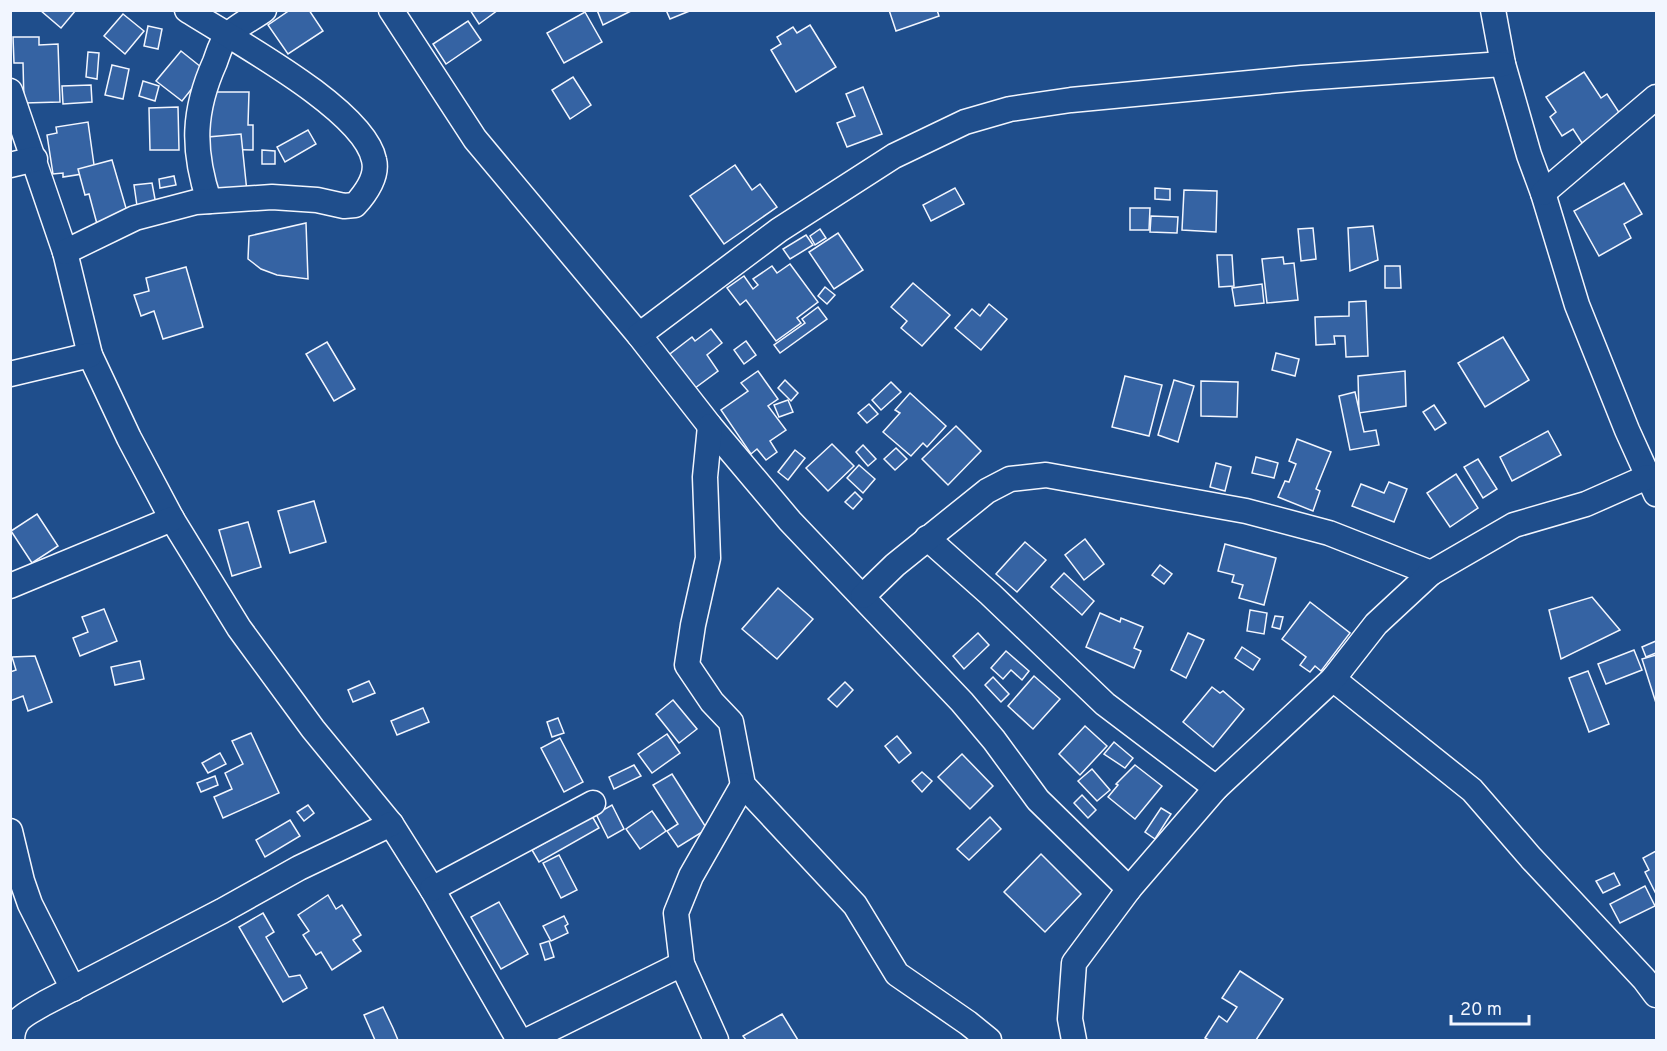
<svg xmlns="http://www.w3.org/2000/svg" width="1667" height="1051" viewBox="0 0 1667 1051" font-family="Overpass,sans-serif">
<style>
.building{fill:#3563a3;stroke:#f2f6ff;stroke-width:1.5}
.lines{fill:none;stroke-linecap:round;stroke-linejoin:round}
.street-casing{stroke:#f2f6ff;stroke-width:27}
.street{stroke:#1f4e8c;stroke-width:24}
</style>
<rect width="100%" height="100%" fill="#1f4e8c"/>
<g class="building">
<polygon points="40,10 76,10 61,28"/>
<polygon points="290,10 309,10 323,31 288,54 268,25"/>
<polygon points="470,10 498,10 479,24"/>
<polygon points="597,10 633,10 603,25"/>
<polygon points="666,10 692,10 670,19"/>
<polygon points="889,10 937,10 939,16 896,31"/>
<polygon points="585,12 602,42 564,63 547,33"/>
<polygon points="123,14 144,31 125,54 104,36"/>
<polygon points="468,21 481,40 446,64 433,44"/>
<polygon points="810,25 836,67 796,92 771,50 781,44 777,37 793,27 797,33"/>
<polygon points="148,26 162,29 158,49 144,46"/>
<polygon points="13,37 39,37 39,45 58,44 60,102 24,103 23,63 14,63"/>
<polygon points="181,51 206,71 182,101 156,81"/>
<polygon points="88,52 99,53 97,79 86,77"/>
<polygon points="112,65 129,69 123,99 105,95"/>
<polygon points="1584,72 1601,98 1607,94 1622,117 1582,143 1573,129 1562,136 1550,117 1556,112 1546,97"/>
<polygon points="573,77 591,105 570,119 552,90"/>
<polygon points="143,81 159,86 155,101 139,96"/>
<polygon points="91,85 92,102 63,104 62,86"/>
<polygon points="863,87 882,134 847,147 837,123 855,116 846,94"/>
<polygon points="210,92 249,92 248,125 253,125 253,150 209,149 203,112"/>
<polygon points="178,107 179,150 150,150 149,108"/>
<polygon points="88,122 95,172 63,177 63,173 53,174 47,135 57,133 56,127"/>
<polygon points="308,130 316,144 285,162 277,147"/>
<polygon points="241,134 247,192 213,195 208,137"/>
<polygon points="262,150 275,151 275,164 262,164"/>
<polygon points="112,160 128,215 97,224 89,194 85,195 78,169"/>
<polygon points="735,165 752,190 760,184 777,207 724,244 690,196"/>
<polygon points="174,176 176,185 160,188 159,179"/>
<polygon points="152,183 157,210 138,213 134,185"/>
<polygon points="1624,183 1642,214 1624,224 1631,238 1599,256 1574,211"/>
<polygon points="955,188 964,204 931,221 923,205"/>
<polygon points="1155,188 1170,189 1170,200 1155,199"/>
<polygon points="1184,190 1217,191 1216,232 1182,230"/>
<polygon points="1130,208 1150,208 1149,230 1130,230"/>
<polygon points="1151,216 1178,217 1177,233 1150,232"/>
<polygon points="306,223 308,279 277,275 261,269 248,259 249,236"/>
<polygon points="1373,226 1378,260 1350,271 1348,228"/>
<polygon points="1313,228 1316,259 1301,261 1298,229"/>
<polygon points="820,229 826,238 815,245 810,236"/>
<polygon points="838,233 863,270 834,289 809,252"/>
<polygon points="806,235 813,245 790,259 783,249"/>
<polygon points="1217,255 1232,255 1234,286 1219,287"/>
<polygon points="1283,257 1284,264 1294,263 1298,300 1267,303 1262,259"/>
<polygon points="790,264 818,302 797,318 801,323 776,341 746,300 740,305 727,288 744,276 753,289 758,285 753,279 772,266 777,273"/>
<polygon points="1385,266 1400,266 1401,288 1385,288"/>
<polygon points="186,267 203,327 163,339 154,311 141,316 134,295 149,291 146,278"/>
<polygon points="913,283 950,315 922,346 901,328 907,321 891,307"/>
<polygon points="1262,284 1264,303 1235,306 1232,288"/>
<polygon points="825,287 835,295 827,304 818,296"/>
<polygon points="1366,301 1368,356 1346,357 1345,336 1334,336 1335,344 1316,345 1315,317 1349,316 1349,302"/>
<polygon points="989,304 1007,319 981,350 955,328 972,309 980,316"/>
<polygon points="818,307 827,319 780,353 774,345 805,323 802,319"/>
<polygon points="711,329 722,343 707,355 718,371 691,391 666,357 692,337 695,341"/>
<polygon points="1503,337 1529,380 1485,407 1458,363"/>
<polygon points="746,341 756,355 744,364 734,350"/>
<polygon points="327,342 355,389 334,401 306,354"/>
<polygon points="1276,353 1299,359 1295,376 1272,370"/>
<polygon points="758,371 778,399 768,406 786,430 770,441 777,452 766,460 757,449 751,454 721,410 748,391 741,383"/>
<polygon points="1405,371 1406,406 1359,413 1358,376"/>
<polygon points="1125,376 1162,385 1149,436 1112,427"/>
<polygon points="785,380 798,393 791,401 778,388"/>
<polygon points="1174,380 1194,386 1178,442 1158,435"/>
<polygon points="1201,381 1238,382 1237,417 1201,416"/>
<polygon points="891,382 901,392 881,410 872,400"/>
<polygon points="1355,392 1364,432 1376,430 1379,445 1350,450 1339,396"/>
<polygon points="910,393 946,426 927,447 923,443 911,456 883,432 900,413 895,410"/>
<polygon points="788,400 793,412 779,417 774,405"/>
<polygon points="869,404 878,414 867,423 858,413"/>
<polygon points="1434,405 1446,423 1435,430 1423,412"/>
<polygon points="956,426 981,451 948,485 922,459"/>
<polygon points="1548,431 1561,455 1512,481 1500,457"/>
<polygon points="1297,439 1331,452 1316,489 1320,491 1313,511 1278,497 1285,481 1289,482 1296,464 1289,461"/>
<polygon points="832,444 854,466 828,491 806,468"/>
<polygon points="863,445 876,459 868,466 856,452"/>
<polygon points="896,448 907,459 895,470 884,459"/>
<polygon points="795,450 805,458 788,480 778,472"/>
<polygon points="1256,457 1278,463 1274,478 1252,473"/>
<polygon points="1478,459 1497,489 1483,498 1464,467"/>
<polygon points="1216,463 1231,467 1225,491 1210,487"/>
<polygon points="859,465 875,479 863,493 847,478"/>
<polygon points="1456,474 1478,508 1450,527 1427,493"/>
<polygon points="1389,482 1407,489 1394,522 1352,506 1361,484 1384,493"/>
<polygon points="855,492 862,499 853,509 845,502"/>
<polygon points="314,501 326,542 290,553 278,511"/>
<polygon points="37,514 58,546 32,563 11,531"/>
<polygon points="248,522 261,567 232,576 219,530"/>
<polygon points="1085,539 1104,564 1084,580 1065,555"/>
<polygon points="1025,542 1046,560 1017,592 996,574"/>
<polygon points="1225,544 1276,558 1264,605 1239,598 1243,585 1232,582 1234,575 1218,571"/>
<polygon points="1160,565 1172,574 1164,584 1152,575"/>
<polygon points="1064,573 1094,601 1082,615 1051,587"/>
<polygon points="778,588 813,619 777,659 742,629"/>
<polygon points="1592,597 1620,630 1561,659 1549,610"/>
<polygon points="1310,602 1350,633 1321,671 1315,666 1310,672 1300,665 1306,657 1282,639"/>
<polygon points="104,609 117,641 80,656 73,638 88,632 82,617"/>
<polygon points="1250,610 1267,613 1264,634 1247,631"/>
<polygon points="1100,613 1120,622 1121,618 1143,627 1134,648 1141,651 1134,668 1086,647"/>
<polygon points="1275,616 1283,617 1280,629 1272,627"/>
<polygon points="978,633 989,645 964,669 953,656"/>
<polygon points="1188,633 1204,640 1186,678 1171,670"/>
<polygon points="1656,641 1656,653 1646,657 1642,647"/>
<polygon points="1242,647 1260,659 1253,670 1235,658"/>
<polygon points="1634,650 1642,670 1606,684 1598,664"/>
<polygon points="1006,651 1029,671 1022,680 1011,670 1003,679 991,668"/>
<polygon points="1656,655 1656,703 1642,659"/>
<polygon points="35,656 52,702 28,711 23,696 10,701 10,672 16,670 12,657"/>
<polygon points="140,661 144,679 115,685 111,667"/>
<polygon points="1588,671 1609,724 1589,732 1569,678"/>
<polygon points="1034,676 1060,699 1033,729 1008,706"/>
<polygon points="993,677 1009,694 1001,702 985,685"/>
<polygon points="369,681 375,693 353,702 348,690"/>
<polygon points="845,682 853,690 837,707 828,699"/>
<polygon points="1212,687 1220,693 1223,691 1244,709 1213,747 1183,722"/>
<polygon points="673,700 697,729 679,743 656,714"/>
<polygon points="423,708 429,722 397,735 391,721"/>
<polygon points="558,718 564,733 552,737 547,722"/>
<polygon points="1085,726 1107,746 1080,775 1059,754"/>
<polygon points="251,733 279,793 223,818 214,797 232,789 225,773 243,764 232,741"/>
<polygon points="667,734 680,753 652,773 638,754"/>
<polygon points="897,736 911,753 899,763 885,746"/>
<polygon points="560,738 583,782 564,792 541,748"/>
<polygon points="1114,742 1133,758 1125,768 1104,754"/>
<polygon points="220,753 226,764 208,773 202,763"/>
<polygon points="962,754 993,786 970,809 938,777"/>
<polygon points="634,765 641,776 614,789 609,777"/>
<polygon points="1135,765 1162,786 1135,819 1108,797 1118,785 1116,784"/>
<polygon points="1092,769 1110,790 1097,801 1078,781"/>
<polygon points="922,772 932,781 922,792 912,781"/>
<polygon points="672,774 707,829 678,847 667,831 678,824 653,785"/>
<polygon points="215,776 218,785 201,792 197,783"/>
<polygon points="1082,795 1096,810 1088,818 1074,803"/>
<polygon points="308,805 314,813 304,821 297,812"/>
<polygon points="612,805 624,829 608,838 596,814"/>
<polygon points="1161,808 1171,814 1155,839 1145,832"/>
<polygon points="652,811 666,831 640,849 626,829"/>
<polygon points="592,816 599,828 539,862 532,850"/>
<polygon points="990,817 1001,829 969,860 957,849"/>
<polygon points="290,820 300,836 265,857 256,840"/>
<polygon points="1656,851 1656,894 1645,872 1649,870 1643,858"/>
<polygon points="1041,854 1081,894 1045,932 1004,892"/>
<polygon points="559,855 577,890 561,898 543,863"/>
<polygon points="1614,873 1620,885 1603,893 1596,881"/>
<polygon points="1645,886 1655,906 1620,923 1610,904"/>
<polygon points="328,895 336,909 342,905 361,935 353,940 361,951 332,970 321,952 316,955 303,935 309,931 298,915"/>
<polygon points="499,902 528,954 501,969 471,917"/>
<polygon points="263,913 274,932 266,937 289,977 300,975 307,988 283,1002 239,927"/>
<polygon points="564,916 568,924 565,926 568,933 551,941 543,926"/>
<polygon points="549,941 554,957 545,960 540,944"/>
<polygon points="1240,971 1283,999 1256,1040 1209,1040 1205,1038 1219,1016 1227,1022 1237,1007 1222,998"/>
<polygon points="383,1007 393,1028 398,1040 375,1040 364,1015"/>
<polygon points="782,1014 798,1040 746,1040 743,1036"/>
</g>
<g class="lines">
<defs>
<g id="street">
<polyline points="391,10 475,139 639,335 710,426 790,521 962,702 994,740 1038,800 1129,889"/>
<polyline points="1493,10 1503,64 1529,155 1543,193 1577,305 1627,430 1656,494"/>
<polyline points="10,91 65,252 90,355 129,438 172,519 239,628 313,729 391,824 432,889 519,1040"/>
<polyline points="10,165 35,159"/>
<polyline points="1543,193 1656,97"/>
<path d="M209,201C192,149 193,111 215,62C218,54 221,43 226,37C233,28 255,17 264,10"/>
<path d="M65,252L135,218L196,202L272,197L317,200L344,206L355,205C365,194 378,176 374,160C364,109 232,39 187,10"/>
<polyline points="639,335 779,230 894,156 965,122 1010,109 1071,100 1302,78 1503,64"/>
<polyline points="10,374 90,355"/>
<polyline points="710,426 705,477 708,558 693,625 687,665 712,702 731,722 743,785 855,905 897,974 968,1023 989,1040"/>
<polyline points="927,538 990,594 1105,704 1216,788"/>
<polyline points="10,586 172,519"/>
<polyline points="863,596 895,565 987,491 1010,479 1046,475 1246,511 1329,533 1431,573"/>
<polyline points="1333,679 1472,790 1531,858 1644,979 1656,995"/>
<polyline points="10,831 22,881 30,904 73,989"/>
<polyline points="432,889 593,803"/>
<path d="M12,1040C13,1017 27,1014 45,1003L222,911L299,868L391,824"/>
<polyline points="528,1040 682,964"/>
<polyline points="716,1040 682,964 676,913 691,876 743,785"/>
<polyline points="1074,1040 1070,1019 1074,963 1129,889 1216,788 1333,679 1376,624 1431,573 1514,525 1586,504 1647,477"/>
</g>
</defs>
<use href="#street" class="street-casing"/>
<use href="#street" class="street"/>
</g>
<rect width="1667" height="1051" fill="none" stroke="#f2f6ff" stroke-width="24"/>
<path d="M1451 1015v9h78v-9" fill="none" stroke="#f2f6ff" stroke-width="3"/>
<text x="1460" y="1015" font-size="18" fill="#f2f6ff" stroke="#1f4e8c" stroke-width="4.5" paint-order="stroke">20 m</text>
</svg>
